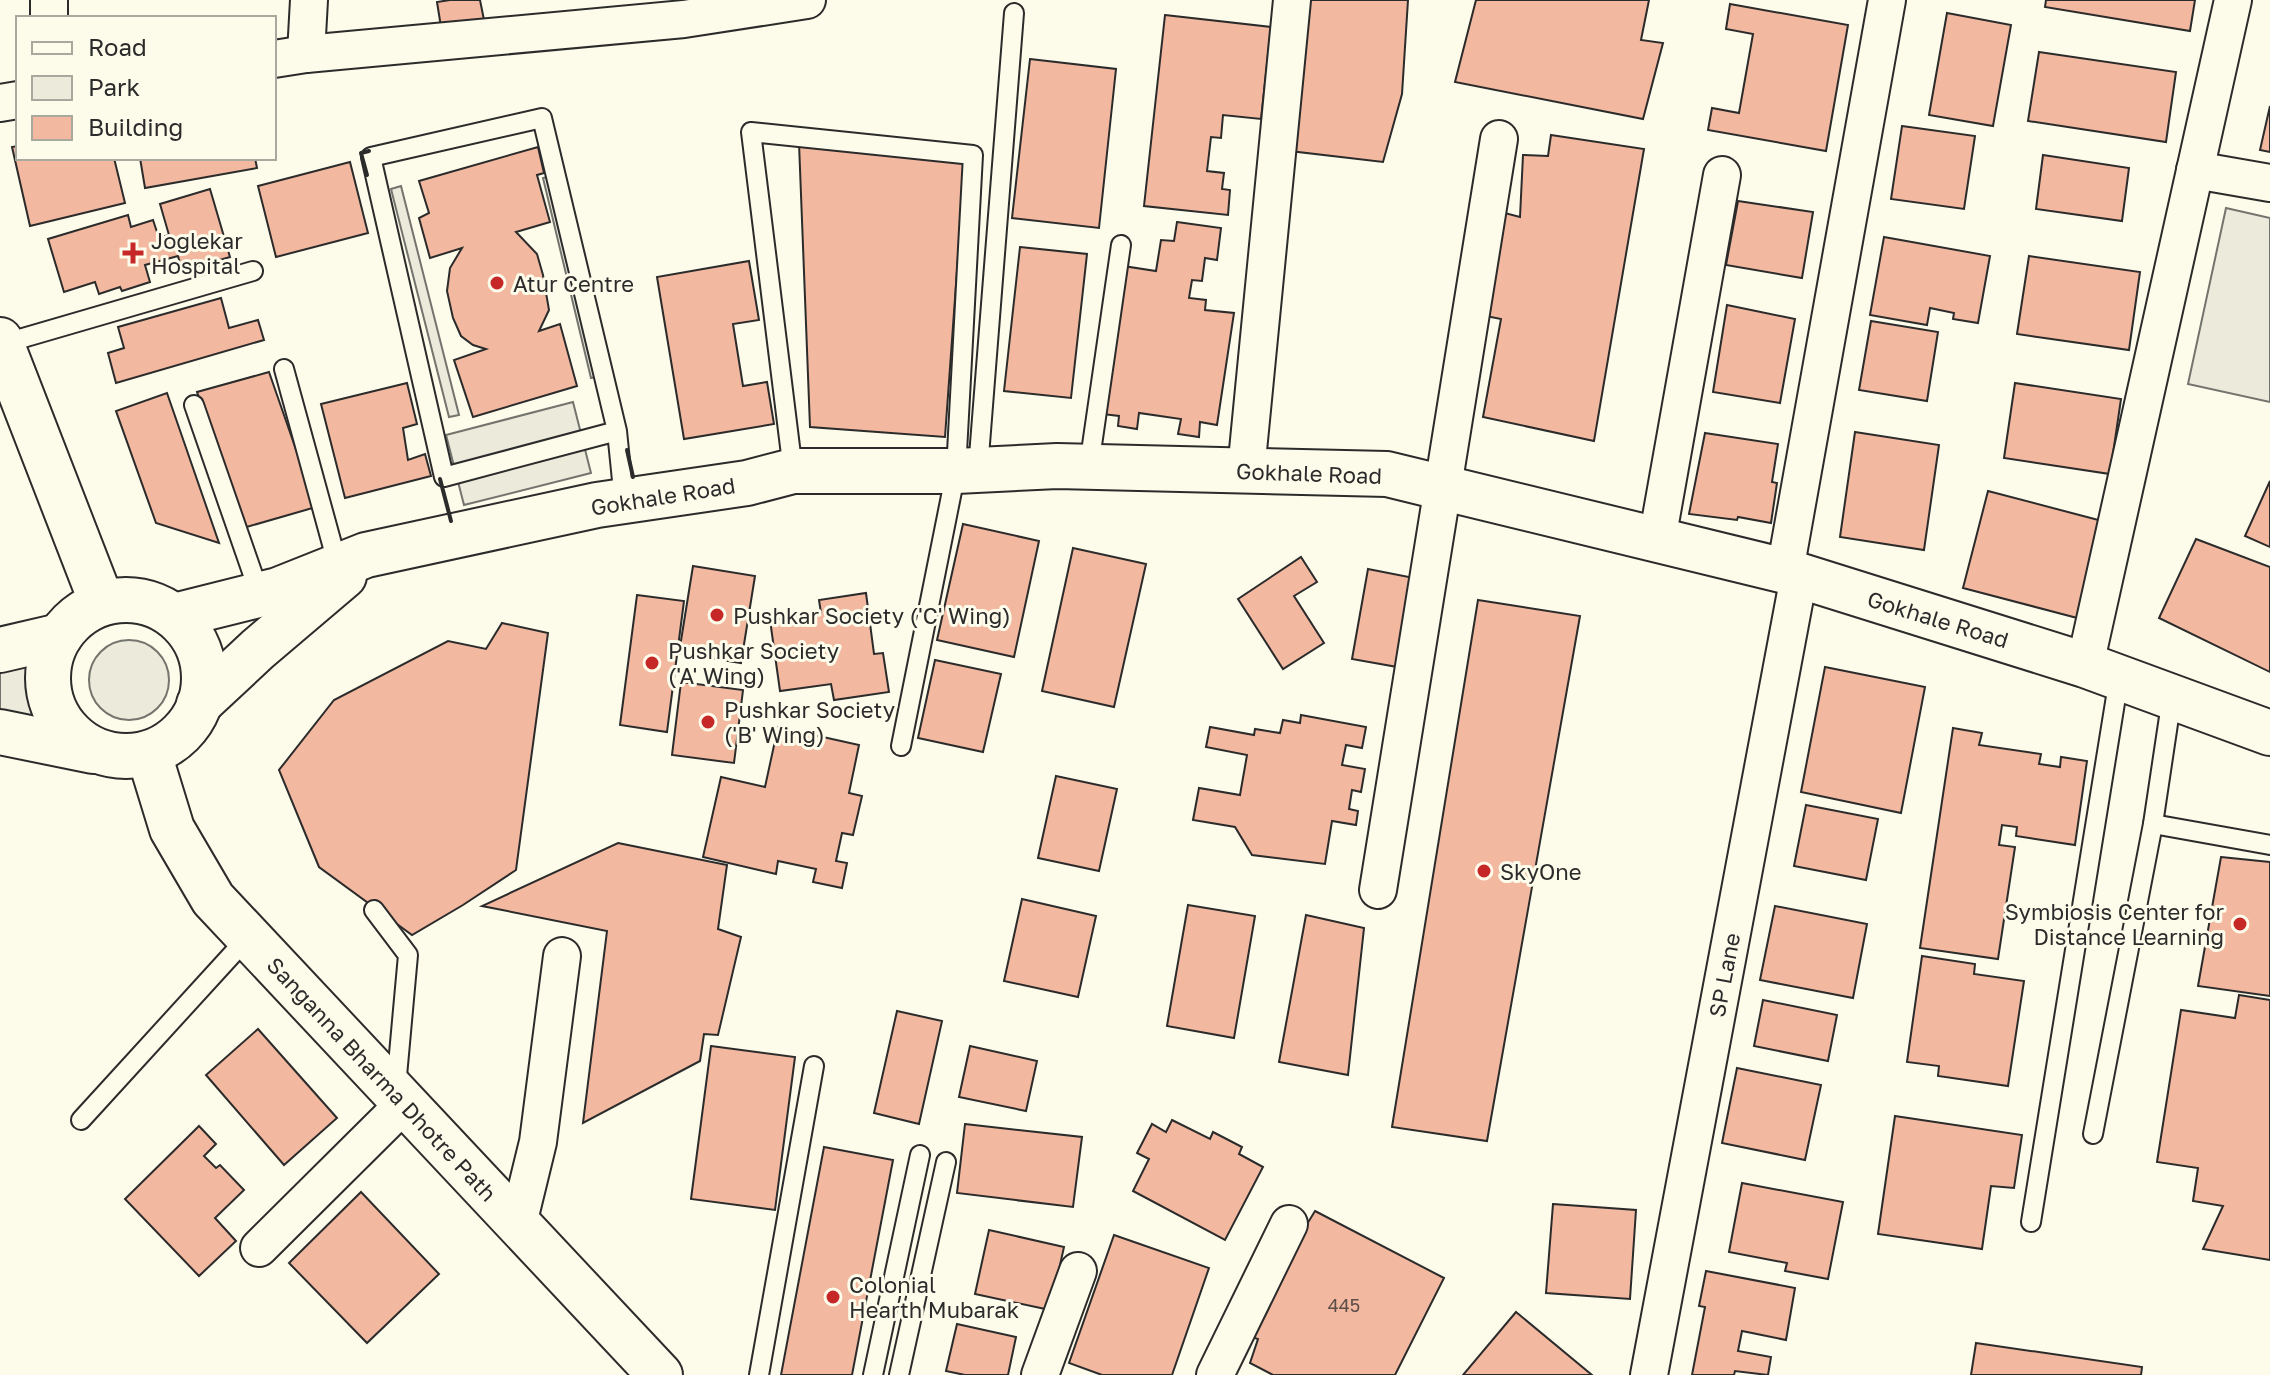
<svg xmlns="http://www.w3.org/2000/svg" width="2270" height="1375" viewBox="0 0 2270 1375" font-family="'Golos Text',sans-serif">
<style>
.green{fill:#ecebdb;stroke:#74746e;stroke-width:2}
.parking{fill:#eceadb;stroke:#74746e;stroke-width:2}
.building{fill:#f2b8a0;stroke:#2b2b2b;stroke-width:2}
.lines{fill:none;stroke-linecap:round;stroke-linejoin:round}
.lane-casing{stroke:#2b2b2b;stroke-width:22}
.street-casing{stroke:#2b2b2b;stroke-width:40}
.secondary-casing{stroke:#2b2b2b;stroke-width:48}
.lane{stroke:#fdfbea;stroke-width:18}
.street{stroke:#fdfbea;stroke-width:36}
.secondary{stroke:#fdfbea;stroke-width:44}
.wall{stroke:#2b2b2b;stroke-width:4}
.poi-dot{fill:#c62828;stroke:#fdfbea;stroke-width:3}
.labels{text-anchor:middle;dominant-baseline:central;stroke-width:6;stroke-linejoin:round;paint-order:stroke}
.number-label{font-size:18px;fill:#5d4e48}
.poi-label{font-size:22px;fill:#2b2b2b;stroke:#fdfbea;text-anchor:start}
.street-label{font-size:22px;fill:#2b2b2b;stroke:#fdfbea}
</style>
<rect width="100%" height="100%" fill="#fdfbea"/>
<g class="green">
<polygon points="2226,208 2270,218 2270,402 2188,384"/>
<circle cx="129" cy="680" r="40"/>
<polygon points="39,658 37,690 44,722 0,720 0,666"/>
</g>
<g class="parking">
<polygon points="552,176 600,376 591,378 543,178"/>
<polygon points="401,186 459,415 449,417 391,189"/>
<polygon points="573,402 591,473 464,505 446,435"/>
</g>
<g class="building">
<polygon points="450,0 480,0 484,20 441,27 437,2"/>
<polygon points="1305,0 1408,0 1402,94 1383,162 1290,151"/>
<polygon points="1476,0 1649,0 1641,40 1663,43 1643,119 1455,82"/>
<polygon points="2046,0 2195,0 2190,31 2045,7"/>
<polygon points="1730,4 1848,25 1826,151 1708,130 1712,108 1739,113 1753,34 1726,29"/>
<polygon points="1947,13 2011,25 1993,126 1929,115"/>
<polygon points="1165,15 1271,27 1261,119 1223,115 1221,138 1211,137 1207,171 1224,173 1222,189 1230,190 1228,215 1144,206"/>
<polygon points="2039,52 2176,72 2166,142 2028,121"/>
<polygon points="1030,59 1116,69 1099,228 1012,218"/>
<polygon points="2270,106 2270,152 2260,150"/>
<polygon points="1902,126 1975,136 1964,209 1891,199"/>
<polygon points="1551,135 1644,149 1594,441 1483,417 1501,319 1481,315 1497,211 1520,217 1523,155 1548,156"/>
<polygon points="799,143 965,160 945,437 810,427"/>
<polygon points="18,146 18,158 114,158 125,203 30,226 12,147"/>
<polygon points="538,147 544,173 537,175 550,222 516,232 537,254 543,275 549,310 539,331 560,324 577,386 473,417 454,360 486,349 473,345 461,336 453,318 447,291 450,268 462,248 430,258 419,218 429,213 419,181"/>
<polygon points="2043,155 2129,168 2122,221 2036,209"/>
<polygon points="140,158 255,158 257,168 145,188"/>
<polygon points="350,162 368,233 276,257 258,186"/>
<polygon points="210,189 230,257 182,271 178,256 145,265 150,282 122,291 120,287 99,294 95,282 64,292 48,239 128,215 131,227 153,220 159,238 169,235 160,204"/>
<polygon points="1738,201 1813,212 1802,278 1726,265"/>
<polygon points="1177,222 1221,228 1217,260 1205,258 1202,281 1192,280 1189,298 1206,300 1205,310 1234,313 1217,425 1200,422 1199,437 1178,434 1181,419 1139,413 1137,429 1118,426 1119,416 1102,414 1123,266 1156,271 1161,240 1174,241"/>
<polygon points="1884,237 1990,256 1978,323 1953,319 1954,313 1930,308 1927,325 1870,315"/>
<polygon points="1020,247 1087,254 1071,398 1004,391"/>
<polygon points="2029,256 2140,272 2129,350 2017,334"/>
<polygon points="749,261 759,320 733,324 743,386 767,382 774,424 684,439 657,277"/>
<polygon points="221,298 229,328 258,320 264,340 116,383 108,353 124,348 118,327"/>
<polygon points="1727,305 1795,319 1780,403 1713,392"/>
<polygon points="1871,321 1938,332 1927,401 1859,390"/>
<polygon points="269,372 316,507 243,528 197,392"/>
<polygon points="407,383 417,424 403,428 408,460 425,454 431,476 345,498 321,404"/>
<polygon points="2015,383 2121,399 2110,474 2004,458"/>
<polygon points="167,393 219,543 156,523 116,411"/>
<polygon points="1855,432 1939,445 1924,550 1840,537"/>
<polygon points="1705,433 1778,444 1772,482 1777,483 1771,523 1738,517 1737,520 1689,514"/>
<polygon points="2270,481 2270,547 2245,536"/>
<polygon points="1988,491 2106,522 2081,619 1963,588"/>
<polygon points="963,524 1039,541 1014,657 937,640"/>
<polygon points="2196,539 2270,567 2270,672 2159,618"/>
<polygon points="1073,548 1146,564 1114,707 1042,691"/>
<polygon points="1301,557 1317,582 1294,596 1324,643 1283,669 1238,599"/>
<polygon points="693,566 755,576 741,663 679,653"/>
<polygon points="1368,569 1414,578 1403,668 1352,659"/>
<polygon points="866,593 874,654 883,653 889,692 834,700 831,684 780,691 770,620 821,613 819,600"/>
<polygon points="637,595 684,601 667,732 620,725"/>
<polygon points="1478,600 1580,616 1487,1141 1392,1127"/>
<polygon points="502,623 548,633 516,870 463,905 412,935 319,867 279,770 334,700 448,641 486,649"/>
<polygon points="935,660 1001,674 983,752 918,738"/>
<polygon points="1825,667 1925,687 1901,813 1801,792"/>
<polygon points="681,682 743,690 734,763 672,755"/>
<polygon points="1301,715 1366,727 1362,748 1346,745 1342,765 1365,769 1361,792 1352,790 1349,809 1358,811 1356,825 1332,821 1325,864 1252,855 1235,827 1193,820 1199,788 1240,795 1247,755 1206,747 1210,727 1254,735 1255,729 1280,733 1283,720 1300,723"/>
<polygon points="778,727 859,745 849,793 862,796 853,835 842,833 836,861 847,863 842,888 813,882 816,869 778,861 776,874 703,857 721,777 765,787"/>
<polygon points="1953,728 1982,733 1979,745 2041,754 2039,764 2060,767 2061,757 2087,761 2075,845 2016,836 2017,827 2002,825 1999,845 2015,847 1998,959 1920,948"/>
<polygon points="1056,776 1117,789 1099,871 1038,858"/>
<polygon points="1806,805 1878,819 1866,880 1794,866"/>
<polygon points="618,843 727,865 718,929 741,937 718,1035 704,1034 700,1061 583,1123 607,931 482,906"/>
<polygon points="2221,857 2270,862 2270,996 2198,986"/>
<polygon points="1022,899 1096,916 1078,997 1004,981"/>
<polygon points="1188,905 1255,916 1234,1038 1167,1026"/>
<polygon points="1775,906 1867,924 1853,998 1760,980"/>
<polygon points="1306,915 1364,928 1348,1075 1279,1062"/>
<polygon points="1922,956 1975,964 1974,974 2024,981 2008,1086 1938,1076 1939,1066 1907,1062"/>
<polygon points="2239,995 2270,1000 2270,1260 2203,1249 2223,1206 2193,1201 2198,1168 2157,1162 2181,1010 2235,1018"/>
<polygon points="1763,1000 1837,1015 1828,1061 1754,1046"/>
<polygon points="897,1011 942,1021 919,1124 874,1113"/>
<polygon points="258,1029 337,1118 284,1165 206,1075"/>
<polygon points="711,1046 795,1057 775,1210 691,1199"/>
<polygon points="970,1046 1037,1061 1026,1111 959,1097"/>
<polygon points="1737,1068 1821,1085 1805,1160 1722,1143"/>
<polygon points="1895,1116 2022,1135 2014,1188 1991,1186 1982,1249 1878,1234"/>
<polygon points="1172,1120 1210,1139 1213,1132 1242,1147 1239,1154 1263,1167 1225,1240 1133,1191 1149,1159 1137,1153 1152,1124 1166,1132"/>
<polygon points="965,1124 1082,1137 1073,1207 957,1193"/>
<polygon points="199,1126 216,1144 204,1156 216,1168 220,1165 244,1190 215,1218 236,1241 199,1276 125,1199"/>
<polygon points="824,1147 893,1160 852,1375 781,1375"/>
<polygon points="1742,1183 1843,1202 1828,1279 1785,1271 1787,1263 1729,1252"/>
<polygon points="361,1192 439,1274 367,1343 289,1263"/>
<polygon points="1553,1204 1636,1210 1630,1299 1546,1293"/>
<polygon points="1315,1211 1444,1278 1395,1375 1273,1375 1250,1363 1258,1339 1241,1333"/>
<polygon points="989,1230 1064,1247 1050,1310 975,1294"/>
<polygon points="1114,1235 1209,1268 1172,1375 1102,1375 1069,1363"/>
<polygon points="1706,1271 1795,1288 1786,1340 1742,1331 1738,1351 1771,1357 1768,1375 1735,1371 1734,1375 1692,1375 1705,1307 1699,1306"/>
<polygon points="1516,1312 1592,1375 1463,1375"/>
<polygon points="957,1324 1016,1337 1008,1375 965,1375 946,1371"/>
<polygon points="1976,1343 2142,1367 2141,1375 1971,1375"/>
</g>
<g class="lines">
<defs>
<g id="lane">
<polyline points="2,344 253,271"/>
<polyline points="284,369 338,566"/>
<polyline points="194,405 260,595"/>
<polyline points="617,431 444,477 371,157 542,118 617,431 624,500"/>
<polyline points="1089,466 1121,245"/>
<polyline points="978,469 1014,13"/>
<polyline points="793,471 751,132 973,155 956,471 901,746"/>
<polyline points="2153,824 2270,845"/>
<polyline points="374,910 408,955 396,1087"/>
<polyline points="81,1120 249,936"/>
<polyline points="2093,1134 2153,824 2172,697"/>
<polyline points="2031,1222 2119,678"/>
<polyline points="759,1375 814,1066"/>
<polyline points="873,1375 920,1155"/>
<polyline points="899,1375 946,1162"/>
</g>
<g id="street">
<polyline points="49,18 49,0"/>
<polyline points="306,54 309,0"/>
<polyline points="274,59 306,54 684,19 807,0"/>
<polyline points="0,103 18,100"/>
<polyline points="2195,170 2270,183"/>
<polyline points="1246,471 1292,0"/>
<polyline points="1657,540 1722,175"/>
<polyline points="1785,571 1887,0"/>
<polyline points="2085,665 2233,0"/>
<polyline points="1378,890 1499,139"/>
<polyline points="518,1224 538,1142 562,956"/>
<polyline points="259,1248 405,1103"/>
<polyline points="1040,1375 1078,1271"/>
<polyline points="1215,1375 1289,1224"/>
<polyline points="1649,1375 1799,576"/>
</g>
<g id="secondary">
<polyline points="0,340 102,603"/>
<circle cx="126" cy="678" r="78"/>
<polyline points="174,616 278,590 366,555 597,505 747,483 793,471 956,471 1057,466 1387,474 1785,571 2085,665 2270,733"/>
<polyline points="0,650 60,636"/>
<polyline points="199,704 258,649 344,576"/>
<polyline points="0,732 93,751"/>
<polyline points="149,754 172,829 213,899 660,1375"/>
</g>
</defs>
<use href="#lane" class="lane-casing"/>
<use href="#street" class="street-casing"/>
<use href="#secondary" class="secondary-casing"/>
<use href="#lane" class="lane"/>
<use href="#street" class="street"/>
<use href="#secondary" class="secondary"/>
<g class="wall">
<polyline points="367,175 361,153 369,151"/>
<polyline points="627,450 633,477"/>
<polyline points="440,479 451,521"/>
</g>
</g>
<g class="poi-dot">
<path d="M129 241h8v8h8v8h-8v8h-8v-8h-8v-8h8z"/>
<circle cx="497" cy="283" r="8"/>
<circle cx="717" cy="615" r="8"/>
<circle cx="652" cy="663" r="8"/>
<circle cx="708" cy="722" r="8"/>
<circle cx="1484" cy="871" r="8"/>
<circle cx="2240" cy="924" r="8"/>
<circle cx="833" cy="1297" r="8"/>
</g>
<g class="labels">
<g class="number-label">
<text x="1344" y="1305">445</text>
</g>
<g class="poi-label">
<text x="151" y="240">Joglekar<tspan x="151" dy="25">Hospital</tspan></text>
<text x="513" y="283">Atur Centre</text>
<text x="733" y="615">Pushkar Society ('C' Wing)</text>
<text x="668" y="650">Pushkar Society<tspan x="668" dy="25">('A' Wing)</tspan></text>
<text x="724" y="709">Pushkar Society<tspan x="724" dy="25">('B' Wing)</tspan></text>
<text x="1500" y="871">SkyOne</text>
<text x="2224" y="911" text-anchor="end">Symbiosis Center for<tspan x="2224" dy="25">Distance Learning</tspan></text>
<text x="849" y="1284">Colonial<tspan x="849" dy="25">Hearth Mubarak</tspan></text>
</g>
<g class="street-label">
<text transform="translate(1309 473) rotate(2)">Gokhale Road</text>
<text transform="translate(663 496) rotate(-9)">Gokhale Road</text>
<text transform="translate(1938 619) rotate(17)">Gokhale Road</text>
<text transform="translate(1724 975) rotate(-79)">SP Lane</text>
<text transform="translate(382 1079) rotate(47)">Sanganna Bharma Dhotre Path</text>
</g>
</g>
<rect x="16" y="16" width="260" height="144" fill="#fdfbea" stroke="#a9a89e" stroke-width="2"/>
<rect x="32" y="42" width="40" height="12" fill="#fdfbea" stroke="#a9a89e" stroke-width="2"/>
<text x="88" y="56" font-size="24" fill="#2b2b2b">Road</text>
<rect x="32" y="76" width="40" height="24" fill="#ecebdb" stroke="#a9a89e" stroke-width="2"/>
<text x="88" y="96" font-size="24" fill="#2b2b2b">Park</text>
<rect x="32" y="116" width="40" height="24" fill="#f2b8a0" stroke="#a9a89e" stroke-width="2"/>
<text x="88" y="136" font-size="24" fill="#2b2b2b">Building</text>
</svg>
